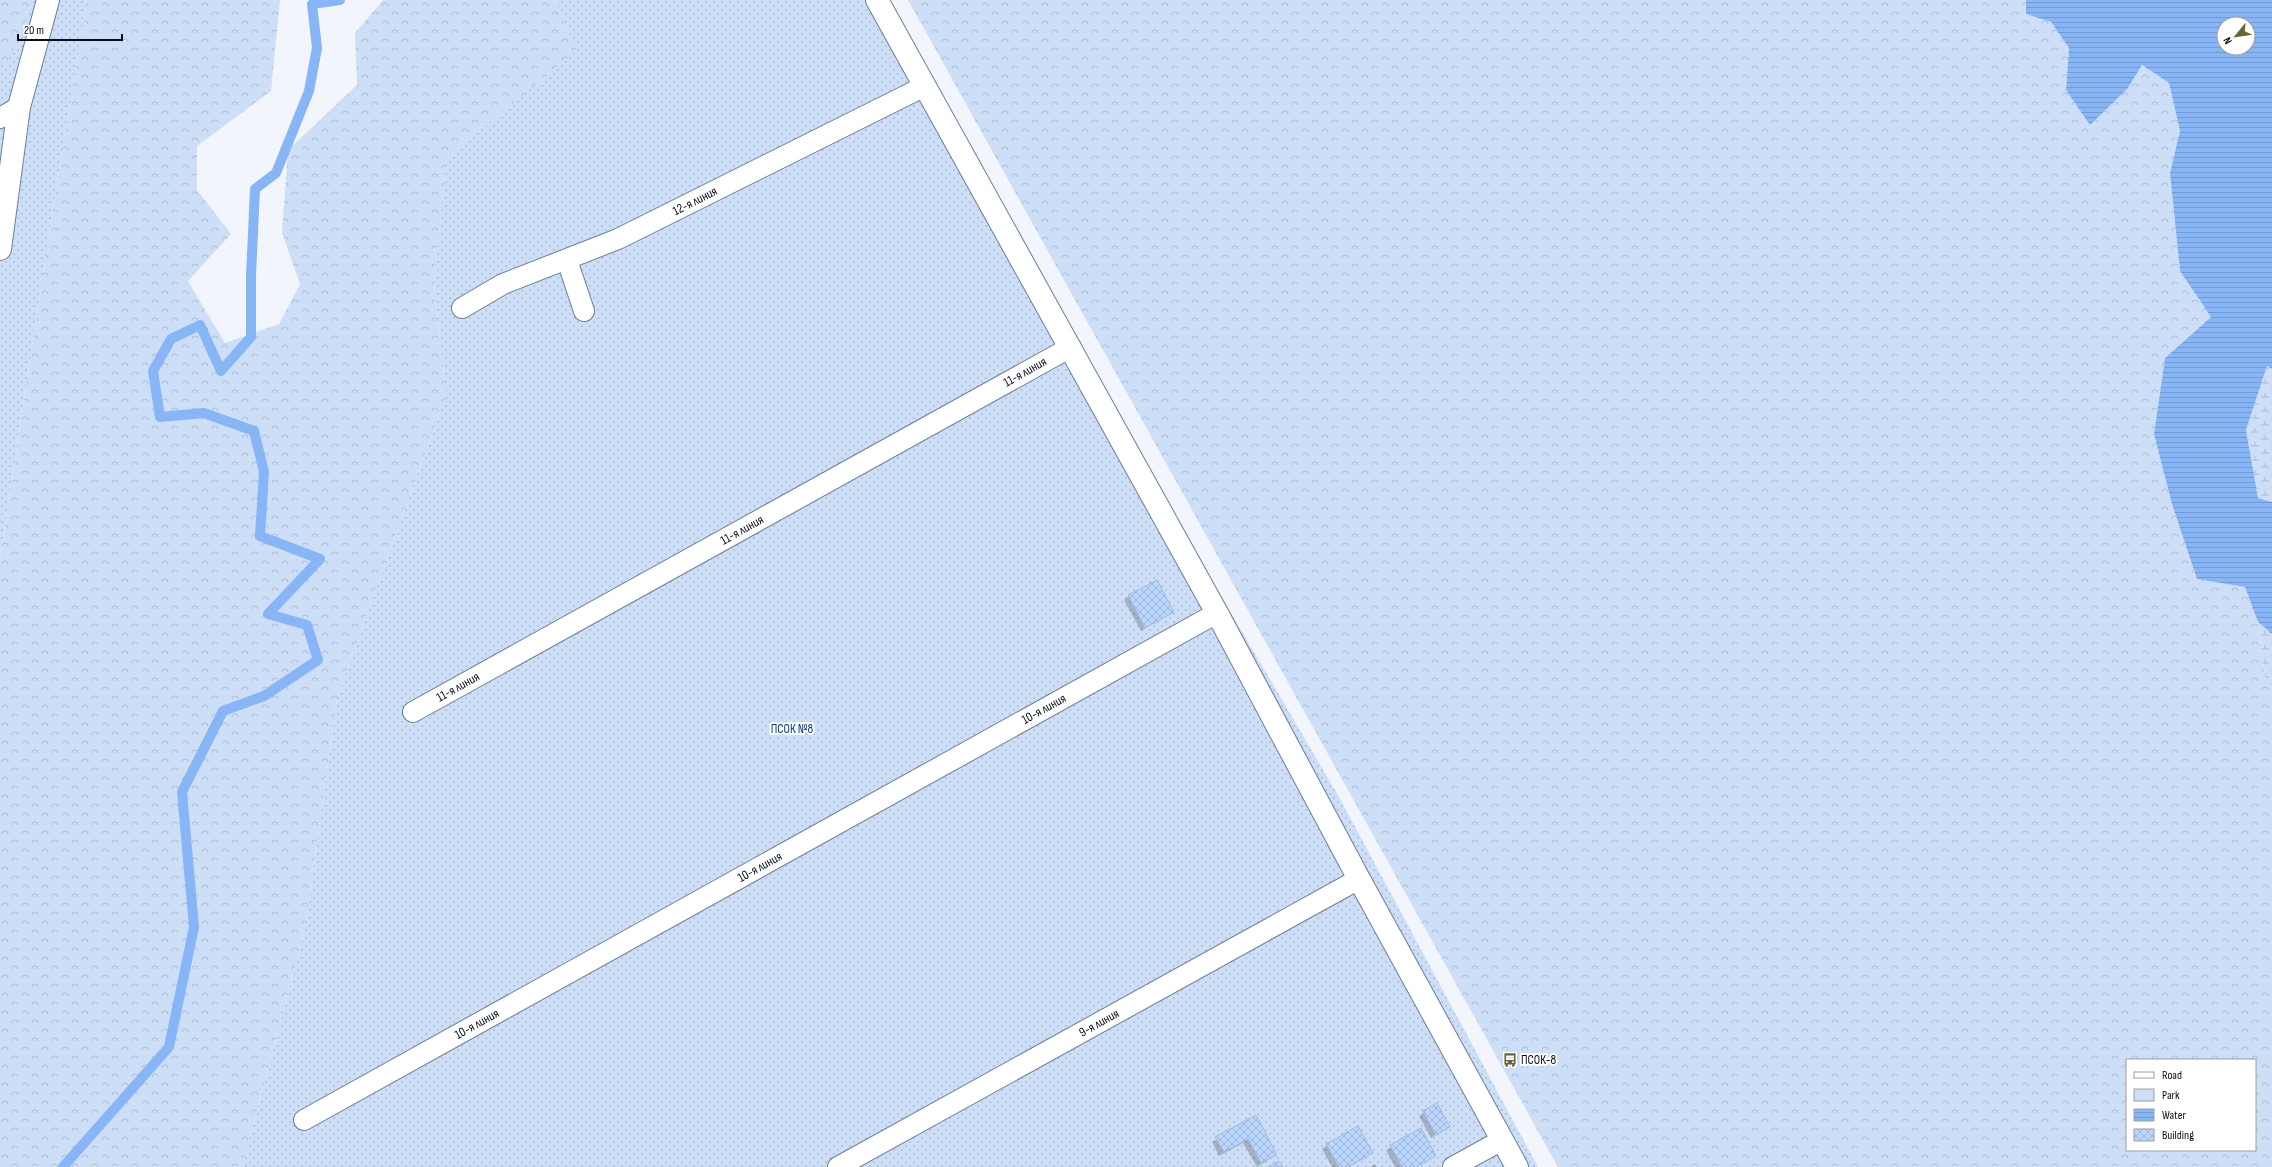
<svg xmlns="http://www.w3.org/2000/svg" width="2272" height="1167" viewBox="0 0 2272 1167" font-family="'Sofia Sans Condensed',sans-serif">
<style>
.green{fill:url(#green-dots)}
.forest{fill:url(#forest-crowns);fill-rule:evenodd}
.wetland{fill:url(#wetland-marsh)}
.water{fill:url(#water-rules);fill-rule:evenodd}
.shadow{fill:#0003}
.lines{fill:none;stroke-linecap:round;stroke-linejoin:round}
.stream{stroke:#88b5f6;stroke-width:10}
.building{fill:url(#building-cross-hatch);stroke:#a5b9d6}
.lane-casing{stroke:#6b7e99;stroke-width:22}
.street-casing{stroke:#6b7e99;stroke-width:24}
.lane{stroke:#fff;stroke-width:20}
.street{stroke:#fff;stroke-width:22}
.labels{text-anchor:middle;dominant-baseline:central;stroke-width:4;stroke-linejoin:round;paint-order:stroke}
.street-label{font-size:13px;fill:#060c16;stroke:#fff}
.park-label{font-size:13px;fill:#003c85;stroke:#fff}
.poi-label{font-size:13px;fill:#060c16;stroke:#fff;text-anchor:start}
</style>
<defs>
<pattern id="green-dots" width="8" height="8" patternUnits="userSpaceOnUse"><rect width="8" height="8" fill="#cddef7"/><path d="M2 2h.1M6 6h.1" fill="none" stroke="#afbdd3" stroke-width="1.8" stroke-linecap="round"/></pattern>
<pattern id="forest-crowns" width="20" height="18" patternUnits="userSpaceOnUse"><rect width="20" height="18" fill="#cddef7"/><path d="M2 6a3 3 0 1 1 6 0M12 15a3 3 0 1 1 6 0" fill="none" stroke="#afbdd3"/></pattern>
<pattern id="wetland-marsh" width="20" height="14" patternUnits="userSpaceOnUse"><rect width="20" height="14" fill="#cddef7"/><path d="M1 5h8M5 5V1M11 12h8M15 12V8" fill="none" stroke="#afbdd3"/></pattern>
<pattern id="water-rules" width="6" height="5" patternUnits="userSpaceOnUse"><rect width="6" height="5" fill="#88b5f6"/><path d="M0 2.5h6" fill="none" stroke="#749ad2"/></pattern>
<pattern id="building-cross-hatch" width="8" height="8" patternUnits="userSpaceOnUse"><rect width="8" height="8" fill="#bad6fe"/><path d="M0 0l8 8M0 8l8-8" fill="none" stroke="#9eb6d9"/></pattern>
</defs>
<rect width="100%" height="100%" fill="#f2f6fc"/>
<g class="green">
<polygon points="0,0 87,0 58,176 0,557"/>
<polygon points="555,0 879,0 979,183 1339,797 1538,1167 237,1167 243,1163 305,930 337,698 446,395 434,282 447,157 577,51"/>
</g>
<g class="forest">
<polygon points="0,0 33,0 25,25 6,65 0,58"/>
<polygon points="87,0 280,0 271,91 197,146 197,190 231,234 188,281 225,343 279,324 300,284 282,233 288,150 357,85 355,33 383,0 555,0 577,51 447,157 434,282 446,395 337,698 305,930 243,1163 237,1167 0,1167 0,558 58,176"/>
<path d="M908,0H2026V14L2051,22L2069,48L2066,90L2128,88L2142,65L2169,83L2180,131L2170,173L2180,271L2211,317L2165,358L2154,434L2172,504L2197,578L2245,587L2258,622L2265,677L2272,698V1167H1558ZM2127,1060H2255V1150H2127Z"/>
</g>
<g class="wetland">
<polygon points="2267,366 2272,369 2272,502 2258,498 2246,430"/>
<polygon points="2258,622 2272,634 2272,698 2265,677"/>
</g>
<path class="water" d="M2026,0H2272V369L2267,366L2246,430L2258,498L2272,502V634L2258,622L2245,587L2197,579L2172,504L2154,434L2165,358L2211,317L2180,271L2170,173L2180,131L2169,83L2142,65L2128,88L2090,125L2066,90L2069,48L2051,22L2026,14ZM2224,24H2248V48H2224Z"/>
<g class="shadow">
<polygon points="1129,596 1173,612 1141,631 1124,600"/>
<polygon points="1436,1105 1449,1127 1431,1138 1419,1116"/>
<polygon points="1255,1117 1276,1155 1257,1167 1243,1143 1219,1156 1212,1142"/>
<polygon points="1420,1129 1435,1155 1417,1167 1395,1167 1386,1150"/>
<polygon points="1327,1145 1372,1153 1349,1167 1332,1167 1322,1149"/>
<polygon points="1375,1164 1377,1167 1370,1167"/>
</g>
<g class="lines">
<polyline class="stream" points="63,1167 169,1047 194,927 182,792 223,711 264,696 318,660 307,625 268,614 320,559 260,536 264,472 254,431 204,413 160,417 153,371 171,339 200,325 221,371 251,337 251,276 255,189 276,173 309,91 317,48 312,4 340,0"/>
</g>
<g class="building">
<polygon points="1157,580 1174,612 1145,628 1128,595"/>
<polygon points="1437,1103 1450,1127 1436,1135 1423,1111"/>
<polygon points="1256,1115 1277,1155 1261,1163 1248,1139 1224,1152 1215,1137"/>
<polygon points="1358,1126 1373,1153 1348,1167 1339,1167 1326,1144"/>
<polygon points="1421,1128 1436,1156 1416,1167 1402,1167 1390,1145"/>
<polygon points="1279,1161 1283,1167 1268,1167"/>
</g>
<g class="lines">
<defs>
<g id="lane">
<polyline points="0,118 19,107"/>
<polyline points="567,260 584,311"/>
<polyline points="462,308 503,284 618,239 925,86"/>
<polyline points="413,712 1071,347"/>
<polyline points="304,1120 1217,613"/>
<polyline points="838,1167 1359,879"/>
<polyline points="1453,1167 1502,1140"/>
</g>
<g id="street">
<polyline points="877,0 1217,613 1359,879 1517,1167"/>
<polyline points="0,249 19,107 48,0"/>
</g>
</defs>
<use href="#lane" class="lane-casing"/>
<use href="#street" class="street-casing"/>
<use href="#lane" class="lane"/>
<use href="#street" class="street"/>
</g>
<defs>
<symbol id="bus-bare" viewBox="-9 -9 18 18"><path d="M-5-6H5V4H4V6H2V4H-2V6H-4V4H-5ZM-3.5-4V0h7V-4ZM-3.5 1.2v1.5H-2V1.2ZM2 1.2v1.5H3.5V1.2Z" fill="#666531" stroke="#fff" stroke-width="2.5" paint-order="stroke"/></symbol>
</defs>
<g fill-rule="evenodd">
<use href="#bus-bare" x="1500" y="1050" width="20" height="20"/>
</g>
<g class="labels">
<g class="street-label">
<text transform="translate(695 201) rotate(-27)">12-я линия</text>
<text transform="translate(1025 372) rotate(-29)">11-я линия</text>
<text transform="translate(742 530) rotate(-29)">11-я линия</text>
<text transform="translate(458 687) rotate(-29)">11-я линия</text>
<text transform="translate(1044 709) rotate(-29)">10-я линия</text>
<text transform="translate(760 867) rotate(-29)">10-я линия</text>
<text transform="translate(1099 1023) rotate(-29)">9-я линия</text>
<text transform="translate(477 1024) rotate(-29)">10-я линия</text>
</g>
<g class="park-label">
<text x="792" y="729">ПСОК №8</text>
</g>
<g class="poi-label">
<text x="1521" y="1060">ПСОК-8</text>
</g>
</g>
<rect x="2126" y="1059" width="130" height="92" fill="#ffffff" stroke="#9b9ea2"/>
<rect x="2134" y="1072" width="20" height="6" fill="#ffffff" stroke="#9b9ea2"/>
<text x="2162" y="1079" font-size="12" fill="#060c16">Road</text>
<rect x="2134" y="1089" width="20" height="12" fill="#cddef7" stroke="#9b9ea2"/>
<text x="2162" y="1099" font-size="12" fill="#060c16">Park</text>
<rect x="2134" y="1109" width="20" height="12" fill="url(#water-rules)" stroke="#9b9ea2"/>
<text x="2162" y="1119" font-size="12" fill="#060c16">Water</text>
<rect x="2134" y="1129" width="20" height="12" fill="url(#building-cross-hatch)" stroke="#9b9ea2"/>
<text x="2162" y="1139" font-size="12" fill="#060c16">Building</text>
<g transform="translate(2236 36) rotate(241)"><circle r="19" fill="#ffffff" stroke="#9b9ea2"/>
<path d="M0-3L7 15L0 10L-7 15Z" fill="#666531"/>
<text y="-6" font-size="11" font-weight="bold" text-anchor="middle" fill="#060c16">N</text>
</g>
<path d="M18 34v6h104v-6" fill="none" stroke="#060c16" stroke-width="2"/>
<text x="24" y="34" font-size="12" fill="#060c16" stroke="#ffffff" stroke-width="3" paint-order="stroke">20 m</text>
</svg>
